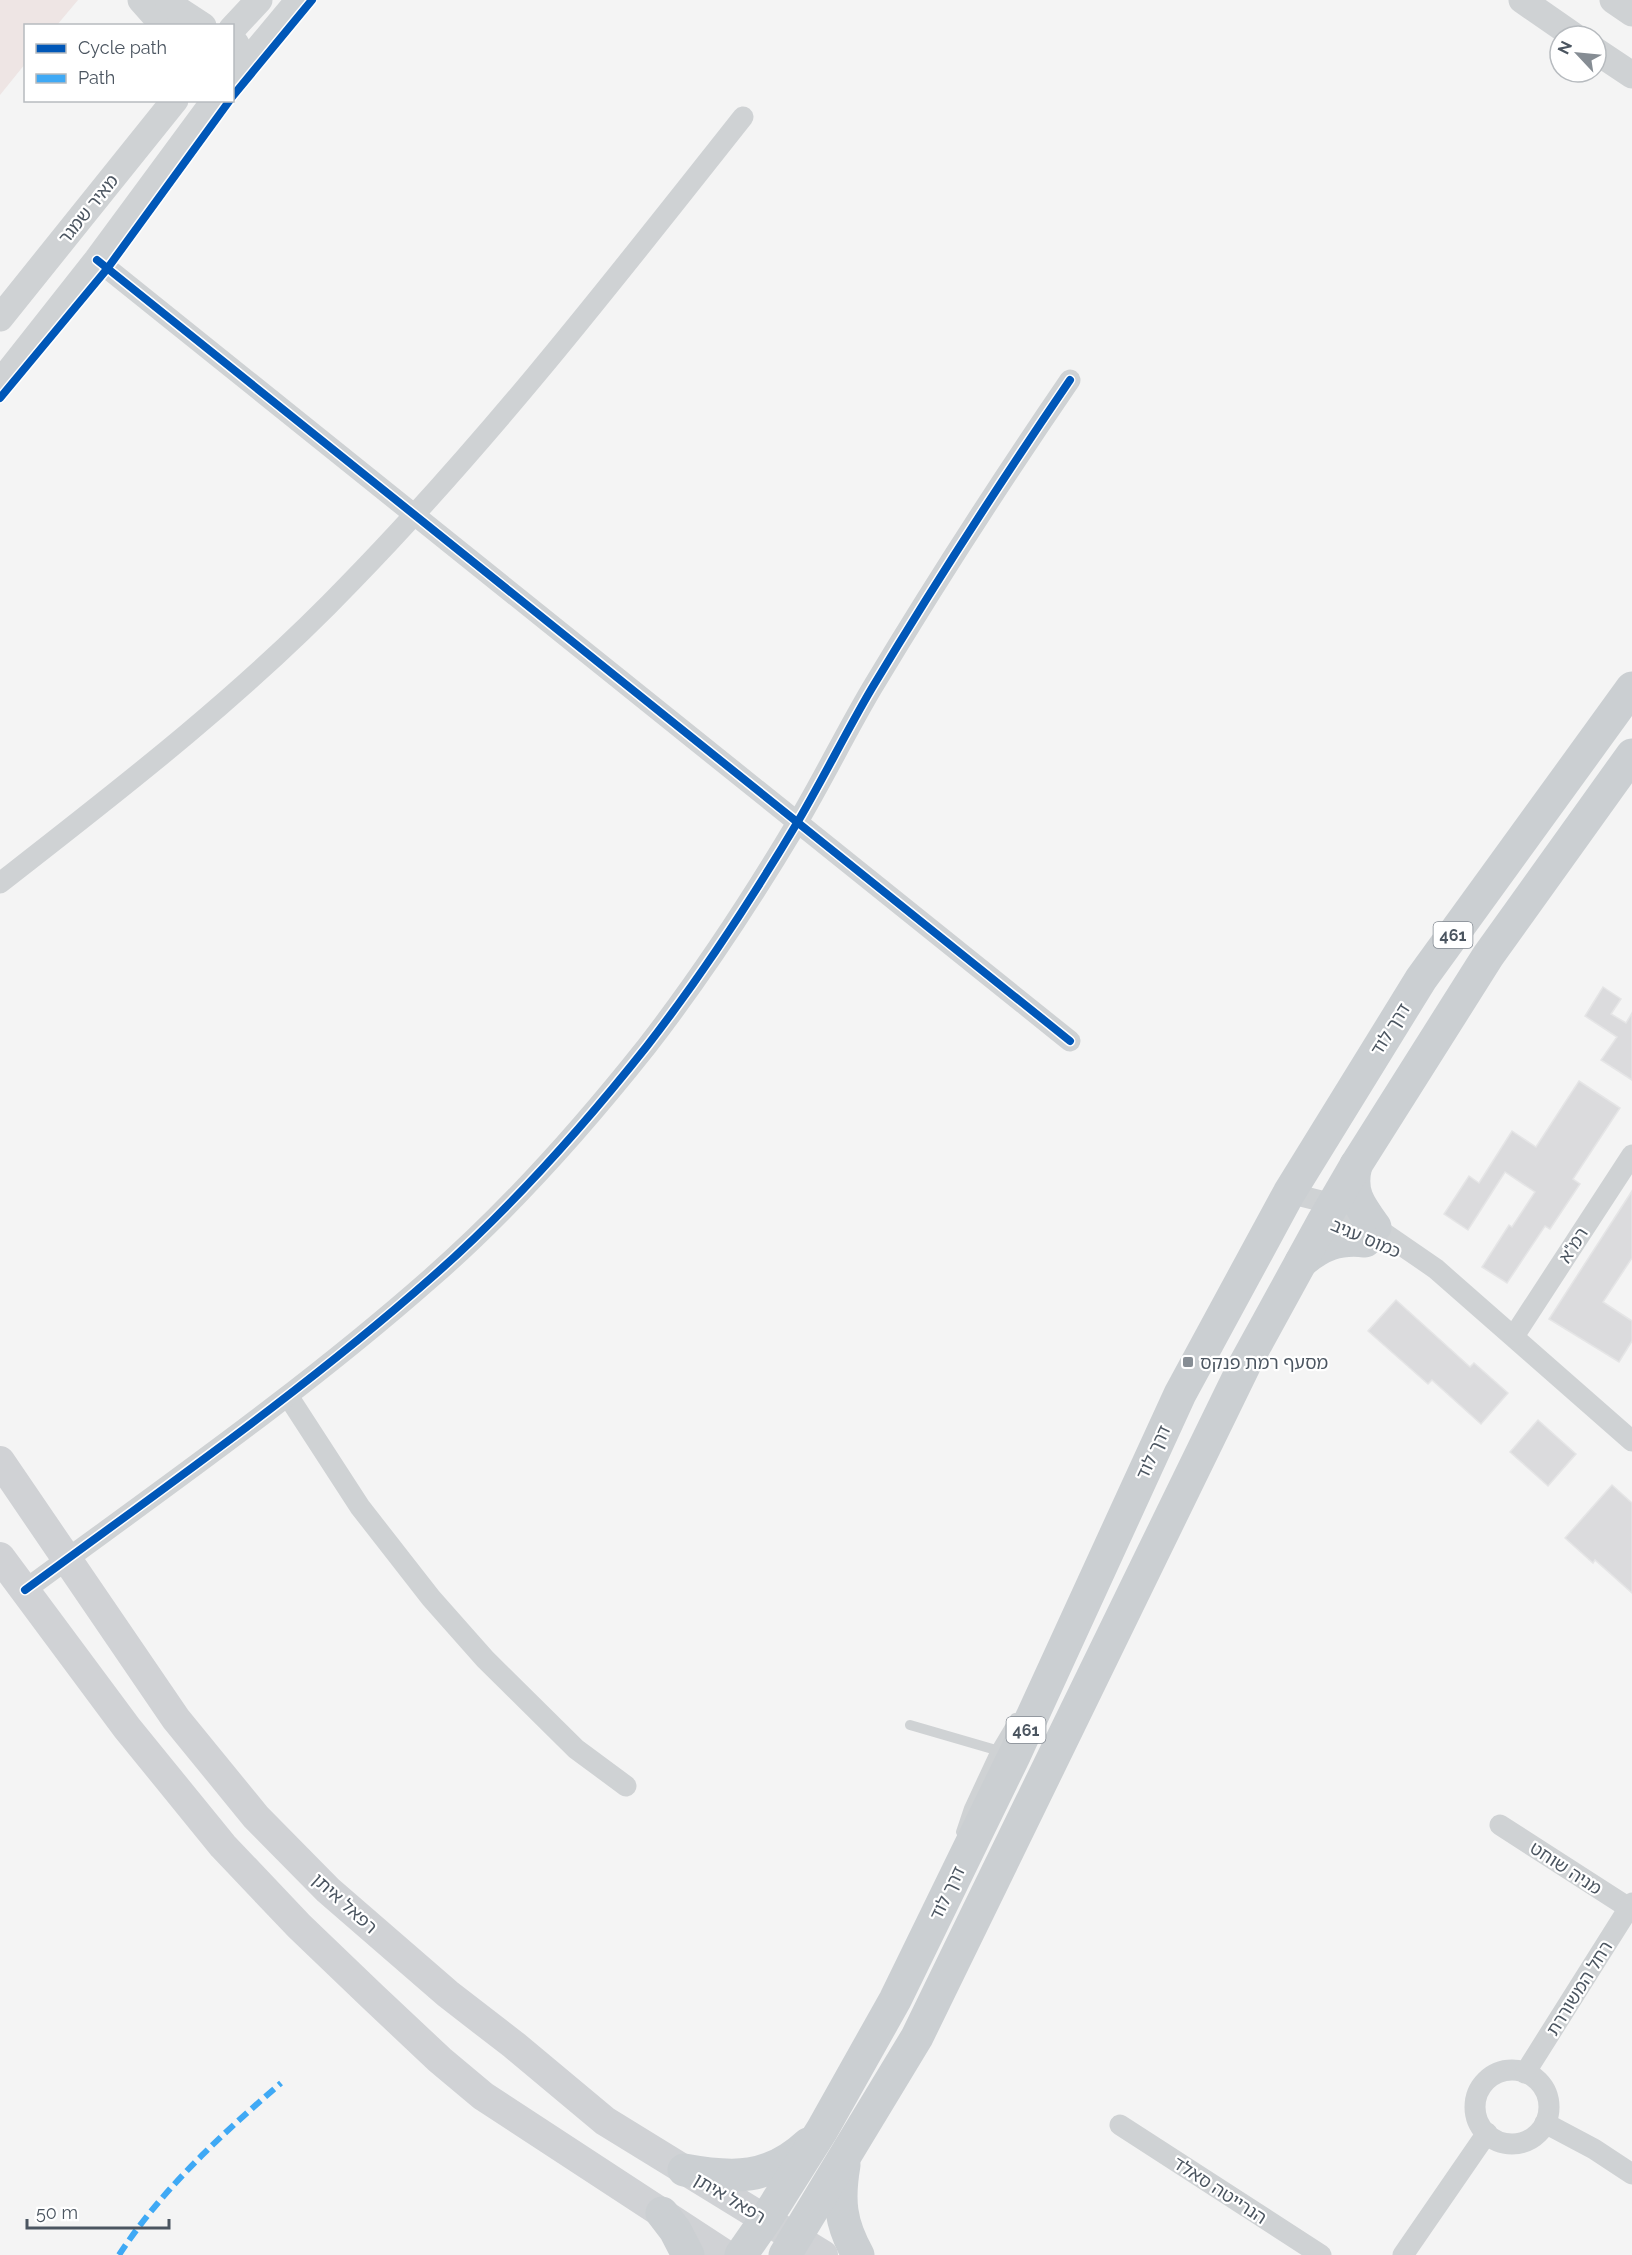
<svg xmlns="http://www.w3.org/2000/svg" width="1632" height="2255" viewBox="0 0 1632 2255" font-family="Raleway,'Noto Sans Hebrew',sans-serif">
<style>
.medical{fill:#eee5e4}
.building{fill:#dbdbdd;stroke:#e5e5e6;stroke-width:1.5}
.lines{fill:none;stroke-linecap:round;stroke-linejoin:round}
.service{stroke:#cfd2d4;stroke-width:10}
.minor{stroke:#cfd2d4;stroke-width:21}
.tertiary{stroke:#cfd2d4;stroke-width:27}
.secondary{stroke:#d0d2d5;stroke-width:30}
.primary{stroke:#cbcfd2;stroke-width:33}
.quiet{stroke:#3fa9f5;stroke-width:6;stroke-dasharray:12 6;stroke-linecap:butt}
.cycleway-casing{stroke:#fff;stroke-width:11}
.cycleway{stroke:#0057b8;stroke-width:8}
.poi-dot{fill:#868d94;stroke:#fff;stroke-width:2}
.labels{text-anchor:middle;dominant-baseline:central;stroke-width:4.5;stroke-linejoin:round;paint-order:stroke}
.shield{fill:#fff;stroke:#818890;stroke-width:1.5}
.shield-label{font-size:16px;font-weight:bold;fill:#4b5560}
.street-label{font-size:18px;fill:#4b5560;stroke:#fff}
.poi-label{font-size:18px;fill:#4b5560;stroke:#fff;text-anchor:start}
</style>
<rect width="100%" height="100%" fill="#f4f4f4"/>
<polygon class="medical" points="0,0 78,0 57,25 26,26 25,64 0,95"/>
<g class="building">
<polygon points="1603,987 1621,999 1611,1014 1626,1023 1632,1013 1632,1080 1601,1060 1617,1037 1585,1016"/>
<polygon points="1579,1081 1620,1108 1573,1179 1580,1184 1550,1229 1545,1226 1507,1283 1482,1267 1509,1225 1512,1227 1535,1192 1505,1172 1468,1230 1444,1214 1469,1176 1479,1183 1512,1131 1536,1147"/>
<polygon points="1632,1191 1632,1258 1603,1302 1632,1321 1632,1341 1619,1362 1549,1319"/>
<polygon points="1396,1300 1470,1367 1474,1363 1508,1393 1481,1424 1432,1380 1428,1384 1368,1331"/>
<polygon points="1538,1420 1576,1454 1548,1486 1510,1452"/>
<polygon points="1612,1485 1632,1503 1632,1593 1595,1560 1593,1563 1565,1538"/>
</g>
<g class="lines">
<g class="service">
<polyline points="910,1725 996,1750 1015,1718"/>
<polyline points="961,1832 969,1808 996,1750"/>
</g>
<g class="minor">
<polyline points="97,260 1070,1041"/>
<path d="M0,883C122,788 244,694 351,582C493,436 617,276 743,117"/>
<polyline points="1289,1193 1333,1204 1375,1227 1436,1269 1632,1441"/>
<polyline points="1514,1336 1632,1155"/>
<polyline points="288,1396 360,1507 431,1598 485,1659 576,1749 626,1786"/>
<path d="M25,1590C162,1489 303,1391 431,1278C510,1209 582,1128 647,1046C702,975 751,900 797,823C823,779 846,732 872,688C935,583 1001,481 1070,380"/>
<polyline points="1500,1825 1632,1910"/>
<circle cx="1512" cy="2107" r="37"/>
<polyline points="1525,2073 1632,1903"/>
<polyline points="1545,2123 1594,2149 1632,2174"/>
<polyline points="1120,2125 1321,2255"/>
<polyline points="1403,2255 1487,2133"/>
</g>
<g class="tertiary">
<polyline points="141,0 164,26"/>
<polyline points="168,0 180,11 203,26"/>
<polyline points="1522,0 1574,36"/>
<polyline points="1613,0 1632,13"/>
<polyline points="232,29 259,0"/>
<path d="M232,39C243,51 244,64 236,78"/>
<polyline points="1596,51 1632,75"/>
<polyline points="240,71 299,0"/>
<polyline points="0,318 175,100"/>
<polyline points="0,383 97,260 215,100"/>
</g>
<g class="secondary">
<polyline points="0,1461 176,1719 256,1817 328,1890 448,1994 514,2045 605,2121 823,2255"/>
<polyline points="0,1557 127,1728 223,1846 299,1926 372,1996 440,2060 483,2096 726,2255"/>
</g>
<g class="primary">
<path d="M1356,1165C1349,1192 1359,1205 1375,1227"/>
<path d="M1301,1262C1321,1245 1338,1238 1365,1241"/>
<path d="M844,2165C838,2200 840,2223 858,2255"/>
<path d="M684,2170C733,2179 769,2180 808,2144"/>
<polyline points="662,2213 675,2230 688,2255"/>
<polyline points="741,2255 766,2219 822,2130 895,2000 1015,1754 1180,1394 1289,1193 1421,979 1632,688"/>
<polyline points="785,2255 917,2037 1245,1364 1324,1220 1356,1165 1488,956 1632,755"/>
</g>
<path class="quiet" d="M119,2255C162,2189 222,2134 281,2083"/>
<defs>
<g id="cycleway">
<polyline points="232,97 312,0"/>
<polyline points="97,260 1070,1041"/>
<polyline points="0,398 107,269 230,100"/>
<path d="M25,1590C162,1489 303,1391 431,1278C510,1209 582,1128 647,1046C702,975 751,900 797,823C823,779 846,732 872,688C935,583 1001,481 1070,380"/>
</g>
</defs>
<use href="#cycleway" class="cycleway-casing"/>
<use href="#cycleway" class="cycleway"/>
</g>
<rect class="poi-dot" x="1182" y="1356" width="12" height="12" rx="3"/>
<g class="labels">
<g class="shield">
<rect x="1433.5" y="922" width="39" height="26" rx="4.5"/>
<rect x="1006.5" y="1717" width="39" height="26" rx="4.5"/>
</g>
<g class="shield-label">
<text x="1453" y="935">461</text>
<text x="1026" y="1730">461</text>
</g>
<g class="street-label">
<text transform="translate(88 209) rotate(-51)">מאיר שמגר</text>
<text transform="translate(1390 1029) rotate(-58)">דרך לוד</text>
<text transform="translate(1366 1238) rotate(23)">כמוס עגיב</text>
<text transform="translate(1573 1245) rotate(-57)">רמ"א</text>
<text transform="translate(1153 1452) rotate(-65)">דרך לוד</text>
<text transform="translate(1566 1868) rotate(33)">מניה שוחט</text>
<text transform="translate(947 1893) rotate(-64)">דרך לוד</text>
<text transform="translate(345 1903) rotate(42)">רפאל איתן</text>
<text transform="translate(1579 1988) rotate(-58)">רחל המשוררת</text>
<text transform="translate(1220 2190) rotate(33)">הנרייטה סאלד</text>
<text transform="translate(730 2198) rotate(31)">רפאל איתן</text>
</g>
<g class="poi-label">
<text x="1200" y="1362">מסעף רמת פנקס</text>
</g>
</g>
<rect x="24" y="24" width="210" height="78" fill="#ffffff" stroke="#b7bbbf" stroke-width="1.5"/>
<rect x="36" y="44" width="30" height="9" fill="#0057b8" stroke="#b7bbbf" stroke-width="1.5"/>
<text x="78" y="54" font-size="18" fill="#4b5560">Cycle path</text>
<rect x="36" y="74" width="30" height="9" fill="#3fa9f5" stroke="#b7bbbf" stroke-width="1.5"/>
<text x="78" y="84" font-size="18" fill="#4b5560">Path</text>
<g transform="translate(1578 54) rotate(296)"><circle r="28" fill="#ffffff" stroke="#b7bbbf" stroke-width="1.5"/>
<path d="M0-4.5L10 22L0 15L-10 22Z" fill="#868d94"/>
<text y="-9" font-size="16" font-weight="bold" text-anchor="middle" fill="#4b5560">N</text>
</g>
<path d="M27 2219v9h142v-9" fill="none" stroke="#4b5560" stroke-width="3"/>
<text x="36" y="2219" font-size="18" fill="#4b5560" stroke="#ffffff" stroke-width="4.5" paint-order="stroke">50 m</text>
</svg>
